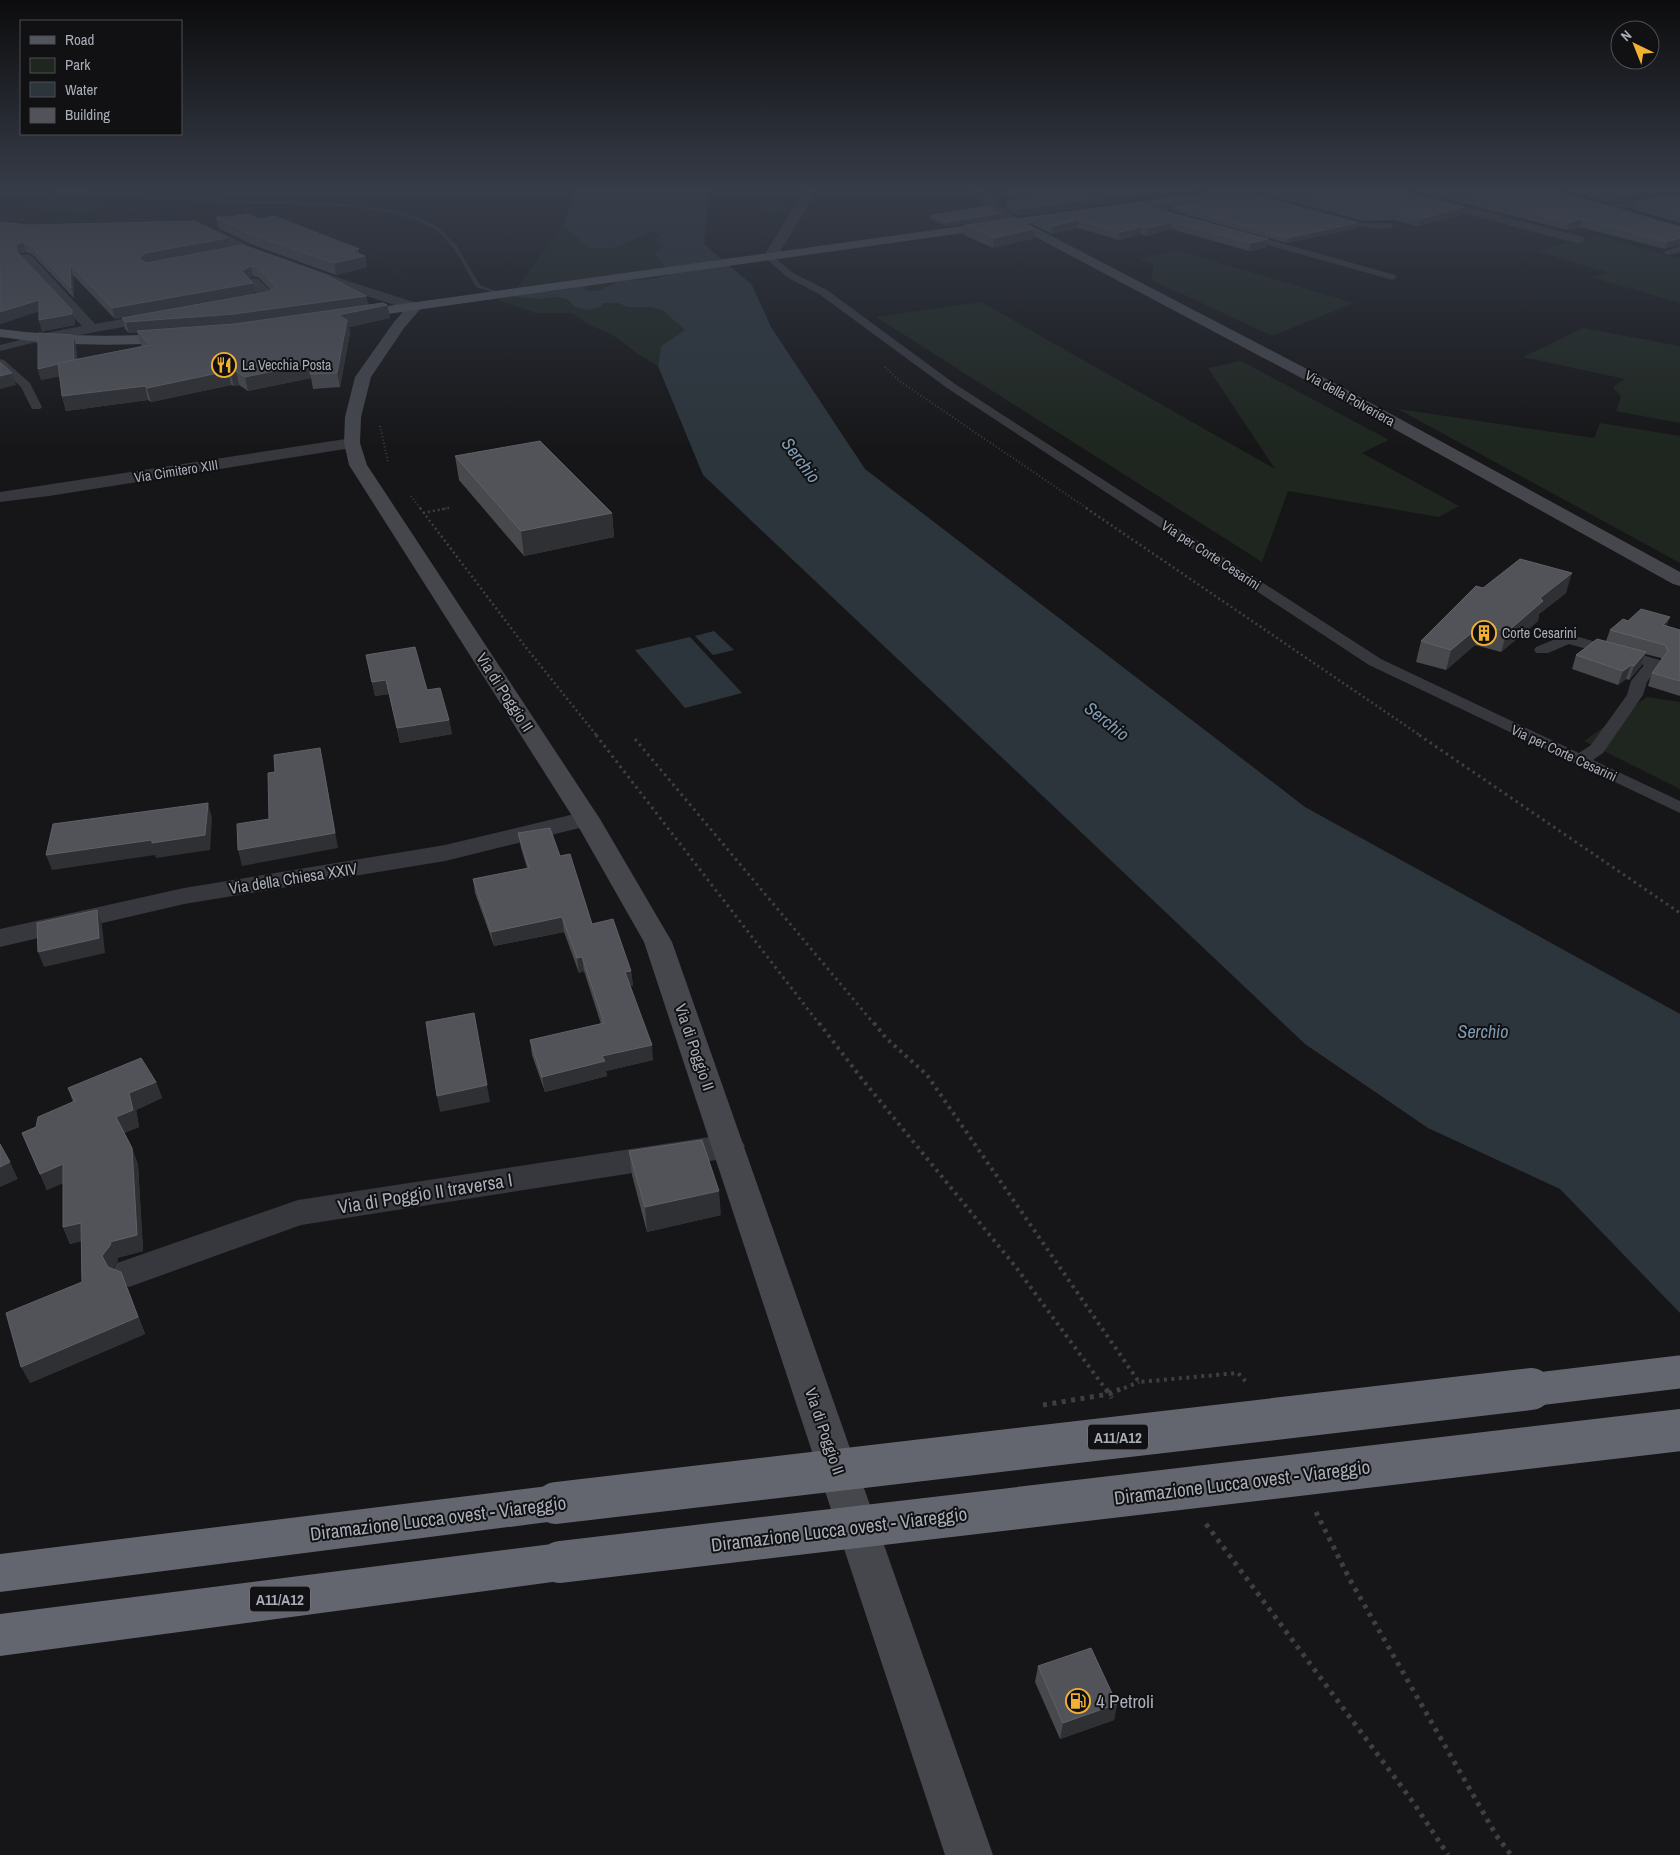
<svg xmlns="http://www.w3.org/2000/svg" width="1680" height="1855" viewBox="0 0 1680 1855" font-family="'Archivo Narrow',sans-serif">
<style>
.green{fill:#1e261f}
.water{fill:#2c353c}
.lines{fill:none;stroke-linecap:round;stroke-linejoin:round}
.stream{fill:#2c353c;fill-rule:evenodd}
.path-far5{stroke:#3d3f44;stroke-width:1;stroke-dasharray:1 2;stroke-linecap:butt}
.path-far4{stroke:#3d3f44;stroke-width:2;stroke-dasharray:1 2.5;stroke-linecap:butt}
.path-far3{stroke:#3d3f44;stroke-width:2.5;stroke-dasharray:2 3;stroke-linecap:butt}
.path-far2{stroke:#3d3f44;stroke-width:3;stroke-dasharray:2.5 4;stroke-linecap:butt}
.path-far1{stroke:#3d3f44;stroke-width:4;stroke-dasharray:3 4.5;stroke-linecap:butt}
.path{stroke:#3d3f44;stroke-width:5;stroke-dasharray:4 5.5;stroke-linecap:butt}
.lane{fill:#37383d;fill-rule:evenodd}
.street{fill:#37383d;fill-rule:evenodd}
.secondary{fill:#45474d;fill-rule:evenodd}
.primary{fill:#53555c;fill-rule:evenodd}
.highway{fill:#63666e;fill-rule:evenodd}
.highway-bridge-far1{stroke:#63666e;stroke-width:33}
.highway-bridge{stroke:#63666e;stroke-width:42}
.wall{fill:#47494d}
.shaded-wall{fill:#2f3033}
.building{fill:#525359;stroke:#5f6168}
.labels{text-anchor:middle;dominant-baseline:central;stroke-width:4;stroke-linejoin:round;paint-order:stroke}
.far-poi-label{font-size:14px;fill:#a8adb8;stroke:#111113;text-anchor:start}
.far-street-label{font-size:14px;fill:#a8adb8;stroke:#111113}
.shield{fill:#111113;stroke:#7b7e86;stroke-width:1}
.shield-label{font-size:15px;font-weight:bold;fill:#a8adb8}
.street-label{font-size:16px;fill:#a8adb8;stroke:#111113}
.water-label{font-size:18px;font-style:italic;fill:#7f9bb3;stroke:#111113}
.near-street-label{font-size:19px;fill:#a8adb8;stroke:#111113}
.near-poi-label{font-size:19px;fill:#a8adb8;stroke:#111113;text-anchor:start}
</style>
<rect width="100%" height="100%" fill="#161618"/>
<g class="green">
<polygon points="757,189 793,189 781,210 773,212 758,210"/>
<polygon points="48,196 114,203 85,213 19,207"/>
<path d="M563,225L590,248L625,244L654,231L659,236L654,240L663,245L670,274C654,279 641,282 625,278L598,291L585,290V282C572,286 562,290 548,292L544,286L529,289L567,299L575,307H601L603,303H617L627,307H649L662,310L686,330L661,346L658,366L638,354L613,335L587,324L572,313H536L496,299L511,296Z"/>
<polygon points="1599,236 1680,259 1680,303 1591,277 1609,273 1536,251 1568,242 1573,244"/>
<polygon points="1176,250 1354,303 1272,336 1152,280 1153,264 1138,259"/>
<polygon points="981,302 1275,469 1208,368 1241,361 1389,440 1362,453 1459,506 1439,517 1288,491 1262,562 876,317"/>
<polygon points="1583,328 1680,346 1680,423 1616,411 1621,397 1613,387 1625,379 1523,357"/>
<polygon points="1398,409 1594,438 1600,423 1680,436 1680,563"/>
<polygon points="1647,697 1680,702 1680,789 1584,741"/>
</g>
<g class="water">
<path d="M577,189H709L704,244L752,285L771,327L865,469L1305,807L1680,1014V1313L1560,1189L1428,1128L1305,1044L703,475L658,366L661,346L685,330L662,310L649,307H627L617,303H603L601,307L589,310L575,307L567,299L557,297L538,299L511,296L544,286L548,292C562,290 572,286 585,282V290L598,291L625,278C641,282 654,279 670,274L655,254L663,245L653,240L659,236L654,231L615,248H589L563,225Z"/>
<polygon points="714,631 734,650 713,655 695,636"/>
<polygon points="690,637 742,693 685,708 635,650"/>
</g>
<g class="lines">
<g class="stream">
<path d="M50,189L242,201L343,204L396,211L420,218L438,227L457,246L480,285L507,295L503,296L476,287C464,267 454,242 434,229C390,200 296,206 244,203C200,201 157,198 114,195C96,194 66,195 50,189Z"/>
<polygon points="257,189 262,189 262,190 260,191"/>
</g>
<g class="path-far5">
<polyline points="174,189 285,195 326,189"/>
<polyline points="241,189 288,192 310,189"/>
<path d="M356,189C376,203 410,196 431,189"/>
<polyline points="746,189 746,206 760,220 760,226"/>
<polyline points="126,209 181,213"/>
<polyline points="0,217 35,221 177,219"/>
<polyline points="278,219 309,222 389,264 404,279"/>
</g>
<g class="path-far4">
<polyline points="885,367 901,382 1088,509"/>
<polyline points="380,426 388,462"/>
<polyline points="411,496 421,509"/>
<polyline points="442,509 449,508"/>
</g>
<g class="path-far3">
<polyline points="420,508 524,645 597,736"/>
<polyline points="1086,508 1421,736"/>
<polyline points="423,513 449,508"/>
</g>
<g class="path-far2">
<polyline points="596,735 820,1025"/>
<polyline points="1419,735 1680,913"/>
<polyline points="635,739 875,1025"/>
</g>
<g class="path-far1">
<polyline points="819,1023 862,1079 1015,1266 1107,1391"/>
<polyline points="874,1023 886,1038 927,1075 1139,1382 1238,1373 1248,1384"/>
<polyline points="1117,1391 1139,1382"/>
</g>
<g class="path">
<polyline points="1106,1389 1112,1398"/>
<polyline points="1043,1405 1109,1394 1120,1389"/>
<polyline points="1316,1512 1349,1578 1496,1835 1511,1855"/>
<polyline points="1206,1524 1413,1802 1448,1855"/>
</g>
<g class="lane">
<path d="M1251,192L1363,223H1390L1394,226C1378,239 1272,203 1248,197V193Z"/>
<polygon points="1680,193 1680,199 1611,211 1607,208 1611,205"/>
<polygon points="1242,232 1395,275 1397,277 1392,280 1389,279 1239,237 1239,233"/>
<polygon points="1680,246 1680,252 1668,255 1663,252"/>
<polygon points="770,254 793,273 827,290 955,384 1381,659 1579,753 1591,745 1627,695 1631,681 1644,665 1569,644 1548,653 1536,653 1534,650 1536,647 1568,634 1660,660 1662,663 1647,682 1643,695 1603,753 1593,760 1680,801 1680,813 1369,665 947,388 819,294 787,277 767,259 765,257"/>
<polygon points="36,336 41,339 40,341 0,351 0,345"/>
<polygon points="0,359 4,360 30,383 42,407 40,409 32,409 21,387 0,368"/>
</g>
<g class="street">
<polygon points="806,189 818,189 775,260 765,260 764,257 766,252"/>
<path d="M971,189H984L1003,208L1023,222L1017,226C999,221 982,203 971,189Z"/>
<polygon points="1262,189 1294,189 1288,192 1117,217 1111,213 1117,209"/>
<polygon points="1379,189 1399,189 1583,237 1585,240 1579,244 1381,191"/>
<polygon points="197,221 252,247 345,280 420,304 422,307 415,311 410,310 335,286 244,253 193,228 191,225"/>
<polygon points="26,254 31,255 95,324 161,312 166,313 168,316 166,319 161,320 36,343 31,342 29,339 31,336 82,326 21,261 20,258 21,255"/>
<polygon points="253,278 258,279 274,294 276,297 274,300 238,307 233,306 231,303 233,300 259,295 246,282"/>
<polygon points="352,438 358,439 360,443 358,447 49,496 0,502 0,492"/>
<polygon points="587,811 596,814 600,819 596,824 445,861 184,904 0,947 0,929 184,888 445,845"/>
<polygon points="729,1134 740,1138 745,1146 740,1154 729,1158 301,1225 129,1287 117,1283 111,1273 117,1263 298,1200"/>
</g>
<g class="secondary">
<polygon points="1017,218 1336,384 1680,572 1680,586 1673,584 1324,390 1013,225 1011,222"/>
<polygon points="415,303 422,307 404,328 371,377 361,417 360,443 367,465 600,819 672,942 993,1855 945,1855 644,942 574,819 349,465 344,443 345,417 355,377 394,322 410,304"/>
</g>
<g class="primary">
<polygon points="1228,189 1260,189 1254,192 352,319 347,318 345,315 347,312 352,311"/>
<path d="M0,329C59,337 118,337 178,333L183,334L185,337L183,340C170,343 155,343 141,344C94,346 47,344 0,337Z"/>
</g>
<g class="highway">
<polygon points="556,1485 570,1490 576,1503 570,1516 556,1521 0,1592 0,1554"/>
<polygon points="560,1543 575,1548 581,1562 575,1576 560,1581 0,1656 0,1614"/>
</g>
<polyline class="highway-bridge-far1" points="1520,1391 1680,1372"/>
<g class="highway-bridge">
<polyline points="556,1503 1531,1389"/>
<polyline points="560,1562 1680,1430"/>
</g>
</g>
<g class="wall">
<polygon points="1006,189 1213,189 1018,216 1006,208 1007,201 1022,199 1006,196"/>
<polygon points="1274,189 1464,207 1462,215 1418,226 1394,220 1363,221 1273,196"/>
<polygon points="1407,189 1550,189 1680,227 1665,249 1580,227 1567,230"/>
<polygon points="1562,189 1680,189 1680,192 1611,203"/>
<polygon points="1680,194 1680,223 1632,209 1634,202"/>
<polygon points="1173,206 1357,228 1287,243 1172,211"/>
<polygon points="1150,207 1267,247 1249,251 1171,229 1146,236 1141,234 1119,240 1078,228 1052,234 1034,225 1035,217 1102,213"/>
<polygon points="999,214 999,219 946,226 930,219 931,215"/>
<polygon points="216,217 259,219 359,249 359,254 365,256 367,267 336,275 253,245 218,228"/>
<polygon points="0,222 230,247 366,296 368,305 387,305 390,318 349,327 350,333 340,387 313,389 311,378 248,391 239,385 234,386 231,385 151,402 148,400 66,411 62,396 60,376 41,380 38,369 73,335 76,345 77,359 142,346 141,345 137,332 129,333 125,329 122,318 267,292 271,290 259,278 253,276 249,279 253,283 255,294 115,319 73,275 74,298 32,254 26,252 19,254 72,310 75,321 75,325 42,331 39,320 39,311 0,324"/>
<polygon points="965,225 1034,229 1034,238 993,248 964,235"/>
<polygon points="455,456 612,513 614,537 524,556 459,480"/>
<polygon points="1483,588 1566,593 1539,614 1538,621 1501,652 1475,645 1446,670 1416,662 1421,641"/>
<polygon points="1628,621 1667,626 1680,630 1680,696 1648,686 1652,673 1661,660 1661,658 1645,654 1641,666 1629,680 1626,679 1618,685 1572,669 1576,655 1606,641 1610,630"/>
<polygon points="366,655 427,690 449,720 452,734 400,743 389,694 375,696"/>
<polygon points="518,833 560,856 592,924 631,971 633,986 630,986 653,1060 606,1071 607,1076 545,1092 532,1055 530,1040 601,1024 584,971 579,973 564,932 494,946 475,893 473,879 527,868 521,848"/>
<polygon points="156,1082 162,1098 136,1110 139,1127 124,1133 132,1148 138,1165 143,1251 117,1258 118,1261 112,1269 128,1289 145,1334 30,1383 82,1282 81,1241 70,1244 63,1227 63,1183 47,1190 22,1133 36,1127 73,1102 68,1088"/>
<polygon points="629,1151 721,1215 647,1232 632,1175"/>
<polygon points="1038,1666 1117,1704 1114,1720 1060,1739 1035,1682"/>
</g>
<g class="shaded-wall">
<polygon points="1163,189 1213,189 1018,216 1019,209"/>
<polygon points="1655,189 1680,189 1680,192 1611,203 1613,196"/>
<polygon points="1464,207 1462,215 1418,226 1419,219"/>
<polygon points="999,214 999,219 946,226 946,222"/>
<polygon points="1582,219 1580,227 1567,230 1569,223"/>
<polygon points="1079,220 1078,228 1052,234 1052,226"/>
<polygon points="1172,222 1171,229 1146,236 1147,228"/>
<polygon points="1357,223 1357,228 1287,243 1287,238"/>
<polygon points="1142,227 1141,234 1119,240 1119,232"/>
<polygon points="1034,229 1034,238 993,248 994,238"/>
<polygon points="228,238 231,248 141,269 139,258 145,253"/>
<polygon points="1680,238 1680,245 1665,249 1667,242"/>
<polygon points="1268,239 1267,247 1249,251 1250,243"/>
<polygon points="23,242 26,252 19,254 17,252 16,244"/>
<polygon points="359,249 360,257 365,256 367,267 336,275 334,263 352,251"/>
<polygon points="70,264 73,275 74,298 71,288"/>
<polygon points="251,266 253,276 244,282 242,271"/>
<polygon points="253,283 255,294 115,319 112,308"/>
<polygon points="366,296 368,307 237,325 129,333 126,322"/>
<polygon points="39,300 42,310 0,324 0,312"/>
<polygon points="387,305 390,318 349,327 350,333 340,387 337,373 338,315"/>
<polygon points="72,310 75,321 75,325 42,331 39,320"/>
<polygon points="73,335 76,345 77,372 41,380 38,369"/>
<polygon points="312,363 310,374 311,378 248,391 245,377"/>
<polygon points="228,371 231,385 151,402 147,388"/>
<polygon points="236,371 239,385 234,386 230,372"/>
<polygon points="12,373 16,385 0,389 0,376"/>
<polygon points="145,386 148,400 66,411 62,396"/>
<polygon points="612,513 614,537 524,556 521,531"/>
<polygon points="1572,573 1566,593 1539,614 1538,621 1501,652 1507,632 1540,598"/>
<polygon points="1670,617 1665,630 1663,625"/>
<polygon points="1481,625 1475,645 1446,670 1451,650"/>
<polygon points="1646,652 1641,666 1629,680 1634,666"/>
<polygon points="1631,665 1626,679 1618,685 1623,671"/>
<polygon points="386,680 389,694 375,696 372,682"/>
<polygon points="449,720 452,734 400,743 397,728"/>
<polygon points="320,748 323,763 338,848 242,866 238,850 335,833"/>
<polygon points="208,803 212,818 210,850 156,858 155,855 52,870 46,855"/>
<polygon points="97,910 102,925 105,953 44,967 38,952"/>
<polygon points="562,917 564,932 494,946 491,932"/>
<polygon points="582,957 584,971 579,973 577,958"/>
<polygon points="631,971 633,986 626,987 625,972"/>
<polygon points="652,1045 653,1060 606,1071 607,1076 545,1092 542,1077 602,1056"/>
<polygon points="156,1082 162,1098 136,1110 139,1127 122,1134 116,1117 129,1093"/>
<polygon points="487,1085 490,1102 440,1112 437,1096"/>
<polygon points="132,1148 138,1165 143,1251 117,1258 118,1261 109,1272 102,1256 110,1242"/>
<polygon points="10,1162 18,1179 0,1187 0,1167"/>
<polygon points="63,1164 70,1180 47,1190 40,1174"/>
<polygon points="719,1191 721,1215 647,1232 645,1207"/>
<polygon points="81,1223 88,1239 70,1244 63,1227"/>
<polygon points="121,1272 145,1334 30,1383 21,1367"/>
<polygon points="1117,1704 1114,1720 1060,1739 1063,1723"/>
</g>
<g class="building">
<polygon points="1006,189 1163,189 1019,209 1007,201 1046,195"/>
<polygon points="1274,189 1395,189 1464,207 1419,219 1395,212 1365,214"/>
<polygon points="1436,189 1550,189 1680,227 1680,238 1667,242 1582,219 1569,223"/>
<polygon points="1588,189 1655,189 1613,196"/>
<polygon points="1680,194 1680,215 1634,202"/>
<polygon points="1250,195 1357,223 1287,238 1173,206"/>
<polygon points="989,206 999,214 946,222 931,215"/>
<polygon points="1150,207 1268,239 1250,243 1172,222 1147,228 1142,227 1119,232 1079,220 1052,226 1035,217 1095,209 1102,213"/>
<polygon points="248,214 259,219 274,216 359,249 352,251 365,256 334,263 250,234 216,217 230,217"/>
<polygon points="1015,218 1034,229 994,238 965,225"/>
<polygon points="194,221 228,238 145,253 139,258 146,263 242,245 326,275 366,296 234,314 126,322 122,318 267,292 276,287 257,267 251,266 242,271 253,283 112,308 70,264 71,288 29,244 23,242 16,244 17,252 72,310 72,314 39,320 39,300 0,312 0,222 28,225"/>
<polygon points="383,303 387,305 338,315 347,320 337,373 310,374 312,363 245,377 236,371 230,372 228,371 147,388 145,386 62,396 58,363 150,345 137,331 234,324"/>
<polygon points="38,333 73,335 74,360 58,363 58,364 38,369"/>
<polygon points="0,362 12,373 0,376"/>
<polygon points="540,441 612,513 521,531 455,456"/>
<polygon points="1520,559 1572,573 1540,598 1543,601 1507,632 1481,625 1451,650 1421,641 1476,586 1483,588"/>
<polygon points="1641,609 1670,617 1663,625 1680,630 1680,681 1652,673 1668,651 1665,645 1610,630 1623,619 1628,621"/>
<polygon points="1597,639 1646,652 1634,666 1631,665 1623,671 1576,655"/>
<polygon points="415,647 427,690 440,688 449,720 397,728 386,680 372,682 366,655"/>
<polygon points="320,748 335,833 238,850 237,824 269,819 268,773 275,772 274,755"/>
<polygon points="208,803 205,835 152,843 152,840 46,855 53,824"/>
<polygon points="550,828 560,856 570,854 592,924 613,919 631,971 625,972 652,1045 602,1056 605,1061 542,1077 530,1040 604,1023 582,957 577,958 562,917 491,932 473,879 529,868 518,833"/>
<polygon points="97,910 99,938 38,952 37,923"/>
<polygon points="474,1013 487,1085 437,1096 426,1022"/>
<polygon points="141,1058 156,1082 129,1093 133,1110 116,1117 132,1148 137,1235 110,1242 111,1244 102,1256 108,1267 121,1272 138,1317 21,1367 6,1313 82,1282 81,1223 63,1227 63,1164 40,1174 22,1133 36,1127 38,1117 75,1101 68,1088"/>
<polygon points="702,1140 719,1191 645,1207 629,1151"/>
<polygon points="0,1144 10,1162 0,1167"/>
<polygon points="1091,1648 1117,1704 1063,1723 1038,1666"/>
</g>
<linearGradient id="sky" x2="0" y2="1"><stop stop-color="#0c0c0d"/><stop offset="0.42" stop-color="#363c48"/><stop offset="1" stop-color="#363c48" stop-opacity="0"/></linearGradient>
<rect width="1680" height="449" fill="url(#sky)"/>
<defs>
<symbol id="restaurant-ring" viewBox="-11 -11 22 22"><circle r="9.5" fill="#111113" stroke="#f2b134" stroke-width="1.5"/><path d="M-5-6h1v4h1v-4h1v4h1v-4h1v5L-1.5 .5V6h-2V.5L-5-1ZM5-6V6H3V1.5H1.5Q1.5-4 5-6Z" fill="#f2b134"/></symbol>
<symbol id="building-ring" viewBox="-11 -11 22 22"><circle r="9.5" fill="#111113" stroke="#f2b134" stroke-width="1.5"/><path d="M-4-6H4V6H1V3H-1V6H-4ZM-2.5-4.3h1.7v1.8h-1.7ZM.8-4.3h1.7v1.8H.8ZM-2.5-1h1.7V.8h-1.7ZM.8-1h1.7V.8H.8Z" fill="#f2b134"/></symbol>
<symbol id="fuel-ring" viewBox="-11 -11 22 22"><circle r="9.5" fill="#111113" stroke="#f2b134" stroke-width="1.5"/><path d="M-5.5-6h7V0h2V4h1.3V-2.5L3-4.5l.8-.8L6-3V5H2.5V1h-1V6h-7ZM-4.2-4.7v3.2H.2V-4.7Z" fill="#f2b134"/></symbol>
</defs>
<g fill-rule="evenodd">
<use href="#restaurant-ring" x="210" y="351" width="28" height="28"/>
<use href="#building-ring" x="1470" y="619" width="28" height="28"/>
<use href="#fuel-ring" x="1064" y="1687" width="28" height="28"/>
</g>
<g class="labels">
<g class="far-poi-label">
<text x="242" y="365">La Vecchia Posta</text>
<text x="1502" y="633">Corte Cesarini</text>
</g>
<g class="far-street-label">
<text transform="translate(1350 398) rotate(29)">Via della Polveriera</text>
<text transform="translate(176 471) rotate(-9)">Via Cimitero XIII</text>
<text transform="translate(1211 555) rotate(33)">Via per Corte Cesarini</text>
<text transform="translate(1564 753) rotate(25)">Via per Corte Cesarini</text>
</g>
<g class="shield">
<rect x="1088" y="1424.5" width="60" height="25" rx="4"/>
<rect x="250" y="1586.5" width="60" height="25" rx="4"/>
</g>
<g class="shield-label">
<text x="1118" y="1437">A11/A12</text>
<text x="280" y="1599">A11/A12</text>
</g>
<g class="street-label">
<text transform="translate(505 692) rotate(57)">Via di Poggio II</text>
<text transform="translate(293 878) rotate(-9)">Via della Chiesa XXIV</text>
<text transform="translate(695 1047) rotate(71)">Via di Poggio II</text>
<text transform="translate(825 1431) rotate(71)">Via di Poggio II</text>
</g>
<g class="water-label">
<text transform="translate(801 460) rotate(53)">Serchio</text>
<text transform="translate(1107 721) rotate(38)">Serchio</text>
<text x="1483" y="1031">Serchio</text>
</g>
<g class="near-street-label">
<text transform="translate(425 1193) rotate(-9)">Via di Poggio II traversa I</text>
<text transform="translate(1242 1482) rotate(-7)">Diramazione Lucca ovest - Viareggio</text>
<text transform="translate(438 1518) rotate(-7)">Diramazione Lucca ovest - Viareggio</text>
<text transform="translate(839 1529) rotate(-7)">Diramazione Lucca ovest - Viareggio</text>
</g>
<g class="near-poi-label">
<text x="1096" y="1701">4 Petroli</text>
</g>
</g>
<rect x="20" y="20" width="162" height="115" fill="#111113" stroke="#4d4f55"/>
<rect x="30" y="36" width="25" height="8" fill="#53555c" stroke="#4d4f55"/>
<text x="65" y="45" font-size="15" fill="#a8adb8">Road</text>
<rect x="30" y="58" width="25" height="15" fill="#1e261f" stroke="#4d4f55"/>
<text x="65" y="70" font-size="15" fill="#a8adb8">Park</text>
<rect x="30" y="82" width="25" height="15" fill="#2c353c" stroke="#4d4f55"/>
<text x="65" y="95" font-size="15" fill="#a8adb8">Water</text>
<rect x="30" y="108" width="25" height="15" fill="#525359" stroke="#4d4f55"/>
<text x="65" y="120" font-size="15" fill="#a8adb8">Building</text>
<g transform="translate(1635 45) rotate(317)"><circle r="24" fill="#111113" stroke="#4d4f55"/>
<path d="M0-4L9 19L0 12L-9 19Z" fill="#f2b134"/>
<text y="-8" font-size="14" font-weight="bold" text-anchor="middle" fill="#a8adb8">N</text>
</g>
</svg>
